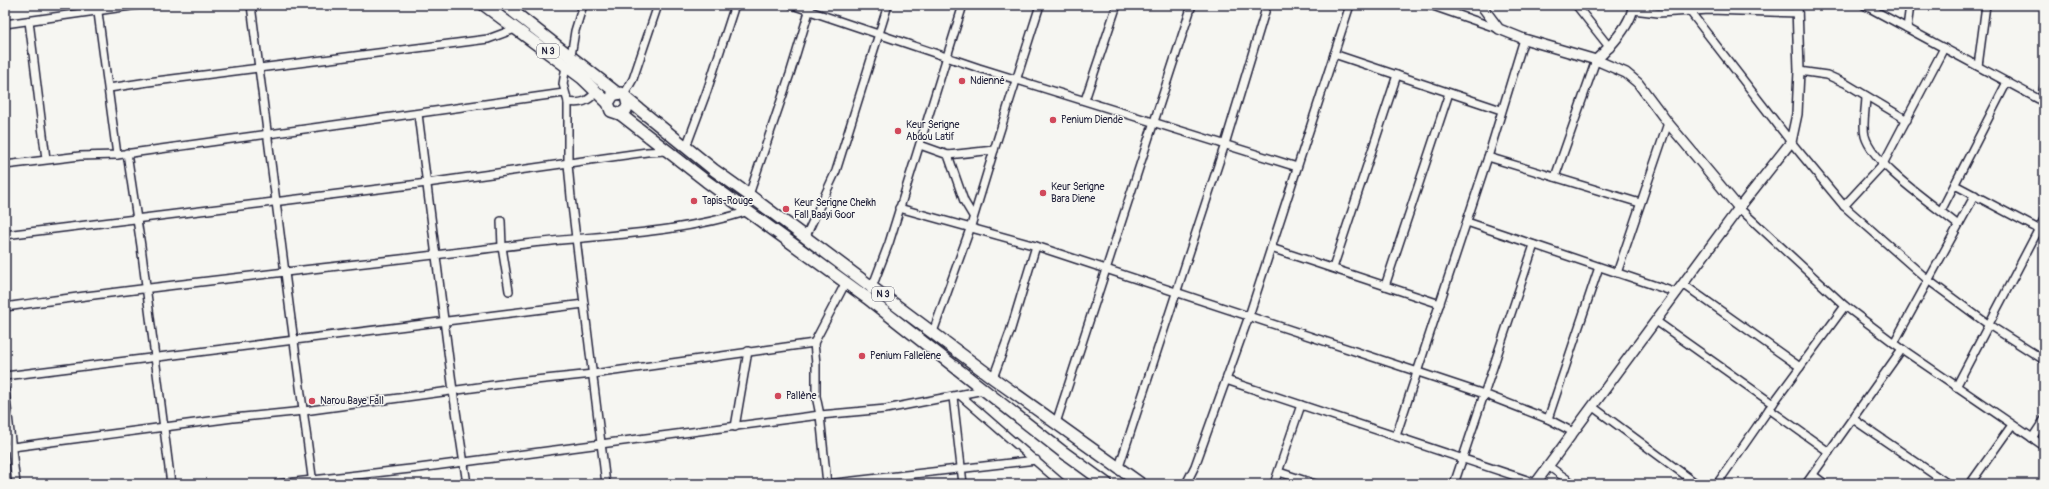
<svg xmlns="http://www.w3.org/2000/svg" width="2049" height="489" viewBox="0 0 2049 489" font-family="Pangolin,sans-serif">
<style>
.lines{fill:none;stroke-linecap:round;stroke-linejoin:round}
.minor-casing{stroke:#22223b;stroke-width:10}
.tertiary-casing{stroke:#22223b;stroke-width:12}
.primary-casing{stroke:#22223b;stroke-width:14}
.minor{stroke:#f6f6f2;stroke-width:7}
.tertiary{stroke:#f6f6f2;stroke-width:9}
.primary{stroke:#f6f6f2;stroke-width:11}
.poi-dot{fill:#d1495b;stroke:#f6f6f2;stroke-width:1.5}
.labels{text-anchor:middle;dominant-baseline:central;stroke-width:3;stroke-linejoin:round;paint-order:stroke}
.shield{fill:#f6f6f2;stroke:#626272;stroke-width:1}
.shield-label{font-size:9px;font-weight:bold;fill:#22223b}
.poi-label{font-size:10px;fill:#22223b;stroke:#f6f6f2;text-anchor:start}
</style>
<rect width="100%" height="100%" fill="#f6f6f2"/>
<filter id="ink" filterUnits="userSpaceOnUse"><feTurbulence type="fractalNoise" baseFrequency=".025" numOctaves="2"/><feDisplacementMap in="SourceGraphic" scale="8" xChannelSelector="R" yChannelSelector="G"/><feConvolveMatrix kernelMatrix="1 2 1 2 8 2 1 2 1" color-interpolation-filters="sRGB"/></filter>
<g filter="url(#ink)">
<g class="lines">
<defs>
<g id="minor">
<polyline points="97,5 117,155"/>
<polyline points="251,5 289,304 313,484"/>
<polyline points="792,5 979,68 1297,167"/>
<polyline points="1430,5 1499,29"/>
<polyline points="1576,5 1610,48"/>
<polyline points="1685,5 1791,142 1844,206 1928,280 1989,325 2044,360"/>
<polyline points="1864,5 2044,102"/>
<polyline points="1633,10 1658,13 1710,10 1798,13"/>
<polyline points="29,21 46,159"/>
<polyline points="5,24 138,5"/>
<polyline points="1907,28 1910,5"/>
<polyline points="1334,54 1501,110"/>
<polyline points="571,56 575,31 583,5"/>
<polyline points="566,66 563,84 568,102 568,164 571,197 606,484"/>
<polyline points="1978,66 1986,5"/>
<polyline points="1799,71 1827,75 1845,83 1907,120"/>
<polyline points="109,88 148,82 457,43 488,39 515,29"/>
<polyline points="624,95 633,79 658,5"/>
<path d="M1866,96C1866,108 1862,124 1865,136C1873,165 1934,205 1958,225"/>
<polyline points="1085,100 1117,5"/>
<polyline points="2042,101 2044,87"/>
<path d="M568,102C581,104 588,102 597,91"/>
<polyline points="418,114 453,391 467,484"/>
<polyline points="920,145 948,155 994,150"/>
<polyline points="686,147 707,91 735,5"/>
<polyline points="127,153 141,246 171,484"/>
<polyline points="948,155 964,201 973,216"/>
<polyline points="1488,157 1640,203"/>
<polyline points="5,165 80,156 117,155 564,93"/>
<polyline points="1555,177 1596,60"/>
<polyline points="1955,185 2044,232"/>
<polyline points="749,195 790,74 811,5"/>
<polyline points="1844,206 1883,164 1944,48"/>
<polyline points="899,208 1036,246 1418,372 1484,394 1548,419 1573,432"/>
<polyline points="1739,208 1845,306 1902,349 2044,446"/>
<polyline points="1941,211 2007,82"/>
<polyline points="501,221 502,247 509,291"/>
<polyline points="1467,222 1677,293"/>
<polyline points="5,235 427,183 647,152 666,151"/>
<polyline points="805,238 836,171 888,5"/>
<polyline points="1271,248 1440,304"/>
<polyline points="1333,268 1397,75"/>
<polyline points="1617,273 1668,123"/>
<polyline points="1683,284 1800,367"/>
<polyline points="1385,286 1449,93"/>
<polyline points="871,290 889,243 963,5"/>
<path d="M5,307C178,282 352,266 525,244C599,235 677,234 749,211"/>
<polyline points="1656,321 1773,404"/>
<polyline points="933,332 970,229 994,150 1040,5"/>
<polyline points="1894,343 1975,195"/>
<polyline points="5,376 584,304"/>
<polyline points="993,378 1010,332 1036,246"/>
<polyline points="1226,380 1536,483"/>
<polyline points="1956,387 2044,219"/>
<polyline points="5,390 16,484"/>
<polyline points="961,396 1062,484"/>
<polyline points="953,397 963,484"/>
<polyline points="1593,407 1697,484"/>
<polyline points="1769,409 1829,452"/>
<polyline points="1548,419 1599,267"/>
<polyline points="1853,419 1948,484"/>
<polyline points="1056,423 1192,5"/>
<polyline points="735,427 748,351"/>
<polyline points="1396,436 1488,157 1524,39"/>
<polyline points="2032,438 2044,420"/>
<polyline points="5,448 233,418 304,411 516,382 593,374 814,343"/>
<polyline points="1548,466 1574,484"/>
<polyline points="1119,467 1225,144 1267,5"/>
<polyline points="1279,472 1315,484"/>
<polyline points="1813,475 1825,484"/>
<polyline points="277,484 419,468 820,415 886,409 984,390"/>
<polyline points="827,484 820,415 816,396 816,364 814,343 846,282"/>
<polyline points="827,484 1036,460"/>
<polyline points="1186,484 1195,466 1249,316 1350,5"/>
<polyline points="1274,484 1301,405"/>
<polyline points="1454,484 1534,245"/>
<polyline points="1717,484 1769,409 1845,306"/>
<polyline points="1806,484 1902,349"/>
<polyline points="1970,484 2012,425"/>
</g>
<g id="tertiary">
<polyline points="1481,5 1499,29 1524,39 1596,60 1626,73 1638,83 1668,123 1739,208"/>
<path d="M1596,60C1609,48 1633,23 1633,5"/>
<polyline points="1535,484 1739,208 1791,142 1797,114 1799,71 1797,5"/>
</g>
<g id="primary">
<polyline points="484,5 582,78 608,103 611,111 620,114 626,110 628,105 626,97 621,93 613,95 608,103"/>
<polyline points="505,5 617,93"/>
<polyline points="628,100 714,170 749,195 993,378 1141,484"/>
<polyline points="620,114 706,181 867,298 1063,452 1107,484"/>
</g>
</defs>
<use href="#minor" class="minor-casing"/>
<use href="#tertiary" class="tertiary-casing"/>
<use href="#primary" class="primary-casing"/>
<use href="#minor" class="minor"/>
<use href="#tertiary" class="tertiary"/>
<use href="#primary" class="primary"/>
</g>
</g>
<g class="poi-dot">
<circle cx="962" cy="81" r="4"/>
<circle cx="1053" cy="120" r="4"/>
<circle cx="898" cy="131" r="4"/>
<circle cx="1043" cy="193" r="4"/>
<circle cx="694" cy="201" r="4"/>
<circle cx="786" cy="209" r="4"/>
<circle cx="862" cy="356" r="4"/>
<circle cx="778" cy="396" r="4"/>
<circle cx="312" cy="401" r="4"/>
</g>
<g class="labels">
<g class="shield">
<rect x="537" y="44" width="22" height="14" rx="3"/>
<rect x="872" y="287" width="22" height="14" rx="3"/>
</g>
<g class="shield-label">
<text x="548" y="51">N 3</text>
<text x="883" y="294">N 3</text>
</g>
<g class="poi-label">
<text x="970" y="81">Ndienné</text>
<text x="1061" y="120">Penium Diende</text>
<text x="906" y="125">Keur Serigne<tspan x="906" dy="12">Abdou Latif</tspan></text>
<text x="1051" y="187">Keur Serigne<tspan x="1051" dy="12">Bara Diene</tspan></text>
<text x="702" y="201">Tapis-Rouge</text>
<text x="794" y="203">Keur Serigne Cheikh<tspan x="794" dy="12">Fall Baayi Goor</tspan></text>
<text x="870" y="356">Penium Fallelene</text>
<text x="786" y="396">Pallène</text>
<text x="320" y="401">Narou Baye Fall</text>
</g>
</g>
<rect width="2049" height="489" fill="none" stroke="#f6f6f2" stroke-width="20"/>
<rect x="10" y="10" width="2029" height="469" fill="none" stroke="#22223b" stroke-width="1.5" filter="url(#ink)"/>
</svg>
